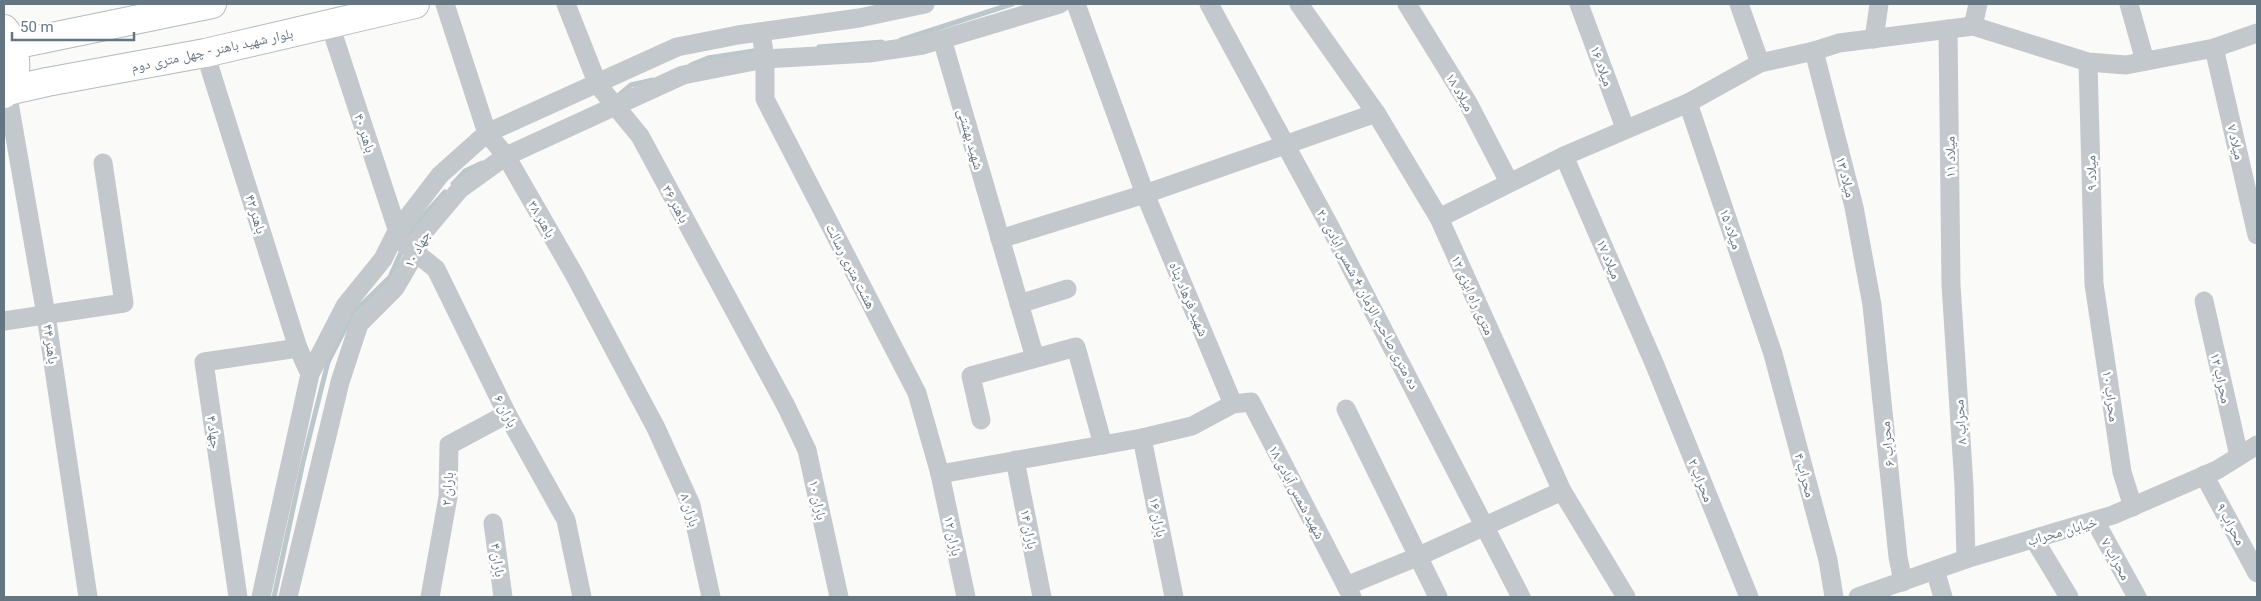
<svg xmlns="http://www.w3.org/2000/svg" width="2261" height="601" viewBox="0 0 2261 601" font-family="Roboto,'Noto Naskh Arabic',sans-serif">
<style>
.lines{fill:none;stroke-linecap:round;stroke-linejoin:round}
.stream{stroke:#bbc7cb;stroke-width:5}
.secondary-casing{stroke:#b3babf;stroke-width:30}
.street{stroke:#c3c8cc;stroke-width:19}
.secondary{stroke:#fff;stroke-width:28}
.labels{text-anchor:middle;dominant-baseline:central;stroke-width:5;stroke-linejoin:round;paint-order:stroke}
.street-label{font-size:14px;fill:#657683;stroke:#fff}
</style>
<rect width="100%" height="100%" fill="#fafaf8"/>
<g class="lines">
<g class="stream">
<polyline points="901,40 1012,4"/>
<polyline points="819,47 882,42"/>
<polyline points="691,65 708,58 760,50"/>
<polyline points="618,96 631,85 653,80"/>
<polyline points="453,184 465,171 482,163"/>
<polyline points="407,240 414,226 445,192"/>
<polyline points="274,597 303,462 328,362 353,313 390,277 403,248"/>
</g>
<defs>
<g id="secondary">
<polyline points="13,45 212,4"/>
<polyline points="7,91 47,82 205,53 415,4"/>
<path d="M4,94C21,82 17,43 4,29"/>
</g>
</defs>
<use href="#secondary" class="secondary-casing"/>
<g class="street">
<polyline points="445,4 487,133 506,156 574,274 656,428 691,505 711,597"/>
<polyline points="566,4 598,85 640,136 786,406 807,450 839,597"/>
<polyline points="1076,4 1145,194 1233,404"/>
<polyline points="1209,4 1329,225 1521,597"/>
<polyline points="1299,4 1376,113 1439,218 1562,491 1626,597"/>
<polyline points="1407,4 1468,103 1509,182"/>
<polyline points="1579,4 1625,128"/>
<polyline points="1739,4 1760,63"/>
<polyline points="2129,4 2145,61"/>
<polyline points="330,25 401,241 436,269 507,414 566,520 582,597"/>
<polyline points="1973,26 1978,4"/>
<polyline points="1948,29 1951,285 1964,486 1966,559"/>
<polyline points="761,32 765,59 765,99 917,393 940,474 966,597"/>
<polyline points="942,39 1035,358"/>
<polyline points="1874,39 1879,4"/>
<polyline points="2214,48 2257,235"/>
<polyline points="1814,51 1854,207 1872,305 1898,557 1903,582"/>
<polyline points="205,53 298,348 310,374"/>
<polyline points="2088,62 2094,284 2122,472 2133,507"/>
<polyline points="7,91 46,315 88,597"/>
<polyline points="1688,103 1773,354 1828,560 1834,597"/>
<polyline points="1564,156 1654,363 1749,597"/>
<polyline points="1439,218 1564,156 1688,103 1760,63 1814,51 1839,43 1973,26 2088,62 2126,65 2214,48 2257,33"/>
<polyline points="1000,239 1145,194 1376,113"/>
<polyline points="2204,301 2239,456"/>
<polyline points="1019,304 1067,289"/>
<polyline points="4,321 124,303 103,163"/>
<polyline points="1346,409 1438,597"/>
<polyline points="981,420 971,376 1076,347 1103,445"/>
<polyline points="1142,438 1174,597"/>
<polyline points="1015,460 1042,597"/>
<polyline points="940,474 1142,438 1192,426 1233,404 1251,402 1352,597"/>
<polyline points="2204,475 2257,573"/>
<polyline points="2095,521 2137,597"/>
<polyline points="493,523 503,597"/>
<polyline points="2034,539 2069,597"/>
<polyline points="1935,570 1943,597"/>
<polyline points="1346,586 1417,557 1562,491"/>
<polyline points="238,597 204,362 298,348"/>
<polyline points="261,597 310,374 345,306 383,259 397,231 440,175 487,133 677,47 738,35 859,18 925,4"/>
<polyline points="288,597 340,382 359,324 395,288 416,252 423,233 460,189 506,156 683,75 765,59 869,53 923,45 1060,4"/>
<polyline points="430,597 448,497 449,445 507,414"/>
<polyline points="1858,597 1966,559 2113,515 2217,470 2257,445"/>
</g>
<use href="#secondary" class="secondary"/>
</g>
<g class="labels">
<g class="street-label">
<text transform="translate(212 50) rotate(-12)">بلوار شهید باهنر - چهل متری دوم</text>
<text transform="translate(1602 66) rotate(70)">میلاد ۱۶</text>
<text transform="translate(1460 92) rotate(60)">میلاد ۱۸</text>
<text transform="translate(365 133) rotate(72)">باهنر ۴۰</text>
<text transform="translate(971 139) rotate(74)">شهید بهشتی</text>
<text transform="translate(2236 142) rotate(77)">میلاد ۷</text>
<text transform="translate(1950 157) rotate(-91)">میلاد ۱۱</text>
<text transform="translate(2091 173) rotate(-92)">میلاد ۹</text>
<text transform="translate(1846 177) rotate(76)">میلاد ۱۳</text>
<text transform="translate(676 204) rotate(62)">باهنر ۳۶</text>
<text transform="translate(256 214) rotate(73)">باهنر ۴۲</text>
<text transform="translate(542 219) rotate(60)">باهنر ۳۸</text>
<text transform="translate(1731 229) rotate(71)">میلاد ۱۵</text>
<text transform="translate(417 249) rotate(-62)">جهاد ۱۰</text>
<text transform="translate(1609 259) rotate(67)">میلاد ۱۷</text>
<text transform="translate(851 266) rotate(63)">هشت متری رسالت</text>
<text transform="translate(1473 295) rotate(66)">۱۲ متری راه ایزی</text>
<text transform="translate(1189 299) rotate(67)">شهید فرهاد پناه</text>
<text transform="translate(1368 299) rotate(62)">ده متری صاحب الزمان + شمس ابادی ۲۰</text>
<text transform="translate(51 344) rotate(82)">باهنر ۴۴</text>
<text transform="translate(2221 378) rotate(77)">محراب ۱۲</text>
<text transform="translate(2111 396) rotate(82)">محراب ۱۰</text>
<text transform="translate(506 411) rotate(63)">باران ۶</text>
<text transform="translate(1960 422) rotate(-94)">محراب ۸</text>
<text transform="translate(214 432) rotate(82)">جهاد ۴</text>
<text transform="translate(1887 444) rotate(-96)">محراب ۶</text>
<text transform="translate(1805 475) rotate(75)">محراب ۴</text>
<text transform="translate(1701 480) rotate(68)">محراب ۲</text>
<text transform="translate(447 489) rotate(-86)">باران ۲</text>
<text transform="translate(1297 492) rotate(62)">شهید شمس آبادی ۱۸</text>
<text transform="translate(818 500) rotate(78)">باران ۱۰</text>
<text transform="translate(690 510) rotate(73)">باران ۸</text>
<text transform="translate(1158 517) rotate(79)">باران ۱۶</text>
<text transform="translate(2231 524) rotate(61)">محراب ۹</text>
<text transform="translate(1029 529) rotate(79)">باران ۱۴</text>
<text transform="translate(2062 531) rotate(-16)">خیابان محراب</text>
<text transform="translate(953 536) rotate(78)">باران ۱۲</text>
<text transform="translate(2116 559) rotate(61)">محراب ۷</text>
<text transform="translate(498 560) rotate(82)">باران ۴</text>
</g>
</g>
<rect width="2261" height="601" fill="none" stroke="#657683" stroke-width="10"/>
<path d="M12 32v8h122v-8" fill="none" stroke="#657683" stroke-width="2.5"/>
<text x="20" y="32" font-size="15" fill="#657683" stroke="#ffffff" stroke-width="4" paint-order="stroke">50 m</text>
</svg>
